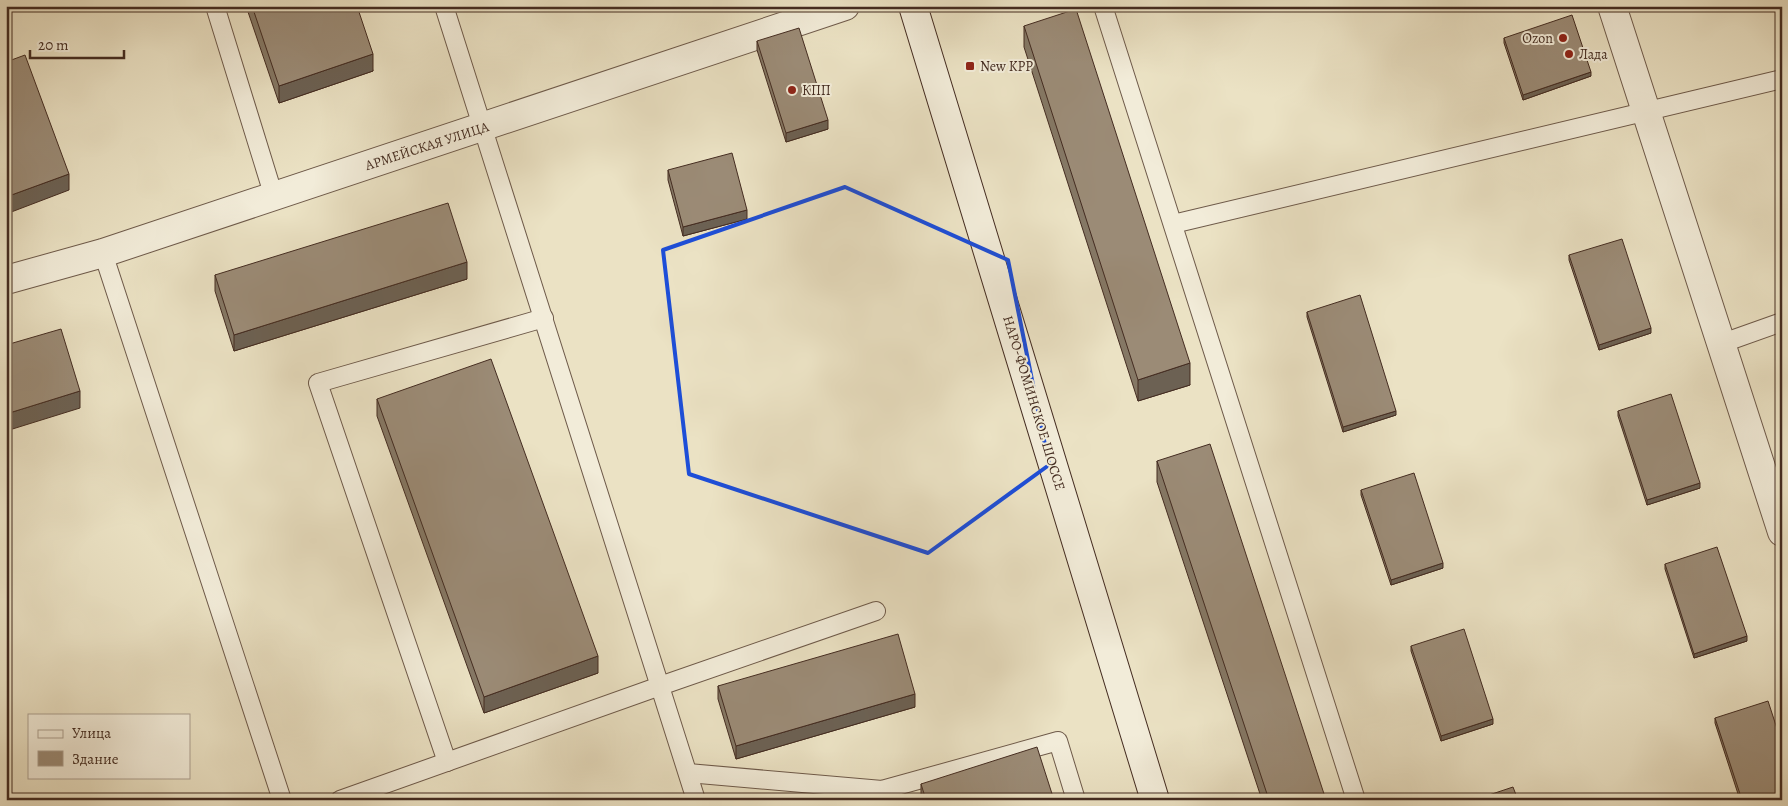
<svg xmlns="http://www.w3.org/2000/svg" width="1788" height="806" viewBox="0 0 1788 806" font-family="Alegreya,serif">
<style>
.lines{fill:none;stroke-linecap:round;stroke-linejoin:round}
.service-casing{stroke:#6e5a4a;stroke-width:20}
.minor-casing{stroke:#6e5a4a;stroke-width:30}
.secondary-casing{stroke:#442c21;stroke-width:30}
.service{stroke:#f2ecd9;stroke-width:18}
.minor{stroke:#f2ecd9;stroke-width:28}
.secondary{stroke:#f2ecd9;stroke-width:28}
.wall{fill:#857865;stroke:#442c21}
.shaded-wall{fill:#6c6153;stroke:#442c21}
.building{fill:#9b8b76;stroke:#442c21}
.marked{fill:none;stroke:#1d4ed8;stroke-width:4;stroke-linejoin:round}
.poi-dot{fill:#8f2418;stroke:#f2ecd9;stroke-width:2}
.labels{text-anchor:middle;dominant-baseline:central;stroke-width:4;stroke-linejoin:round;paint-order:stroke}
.poi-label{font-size:14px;fill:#442c21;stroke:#f2ecd9;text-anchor:start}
.street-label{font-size:14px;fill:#442c21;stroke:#f2ecd9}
</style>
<rect width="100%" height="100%" fill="#ebe2c4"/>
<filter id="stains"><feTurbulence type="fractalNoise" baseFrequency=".004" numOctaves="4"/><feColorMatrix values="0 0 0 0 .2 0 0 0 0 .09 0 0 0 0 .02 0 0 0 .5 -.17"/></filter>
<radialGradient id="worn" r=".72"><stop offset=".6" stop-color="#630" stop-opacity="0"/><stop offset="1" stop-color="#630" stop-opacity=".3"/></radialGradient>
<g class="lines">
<defs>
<g id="service">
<polyline points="215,6 274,197"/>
<polyline points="444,6 696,800"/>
<polyline points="1103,6 1356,800"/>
<polyline points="1173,224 1782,79"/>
<polyline points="103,253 282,800"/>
<polyline points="1720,344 1782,322"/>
<polyline points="447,762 318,383 544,318"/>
<polyline points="688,773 882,790 1058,741 1076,800"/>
<polyline points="340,800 660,686 876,611"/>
</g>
<g id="minor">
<polyline points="1612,6 1782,532"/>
<polyline points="6,280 103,253 845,6"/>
</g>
<polyline id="secondary" points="913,6 1155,800"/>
</defs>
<use href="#service" class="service-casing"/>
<use href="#minor" class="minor-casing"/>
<use href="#secondary" class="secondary-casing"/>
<use href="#service" class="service"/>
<use href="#minor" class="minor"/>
<use href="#secondary" class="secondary"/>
</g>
<g class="wall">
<polygon points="246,6 357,6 373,71 279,103"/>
<polygon points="1024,26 1190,385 1138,401 1024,47"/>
<polygon points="1504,38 1591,76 1523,100 1504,43"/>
<polygon points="757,41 828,129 786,142 757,50"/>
<polygon points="668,170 747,219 683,236 668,180"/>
<polygon points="1569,255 1651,333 1599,350 1569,260"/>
<polygon points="215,275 467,279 234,351 215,291"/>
<polygon points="1307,312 1396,415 1343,432 1307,317"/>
<polygon points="377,399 598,673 484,713 377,416"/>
<polygon points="1618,411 1700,488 1647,505 1618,416"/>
<polygon points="1157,461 1326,800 1262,800 1157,482"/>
<polygon points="1361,490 1443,568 1391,585 1361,495"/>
<polygon points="1665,564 1747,641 1694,658 1665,569"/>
<polygon points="1411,646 1493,724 1441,741 1411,651"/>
<polygon points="718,686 915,707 736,759 718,699"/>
<polygon points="1715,718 1782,800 1740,800 1715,723"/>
<polygon points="921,784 1054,800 921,800"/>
</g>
<g class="shaded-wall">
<polygon points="373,54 373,71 279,103 279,86"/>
<polygon points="1591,72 1591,76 1523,100 1523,95"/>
<polygon points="828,120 828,129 786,142 786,133"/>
<polygon points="69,174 69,190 6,214 6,197"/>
<polygon points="747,210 747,219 683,236 683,227"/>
<polygon points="467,262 467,279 234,351 234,335"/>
<polygon points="1651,328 1651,333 1599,350 1599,345"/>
<polygon points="1190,363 1190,385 1138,401 1138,380"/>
<polygon points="80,391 80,408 6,431 6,414"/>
<polygon points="1396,411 1396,415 1343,432 1343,427"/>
<polygon points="1700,483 1700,488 1647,505 1647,500"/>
<polygon points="1443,563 1443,568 1391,585 1391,580"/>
<polygon points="1747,636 1747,641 1694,658 1694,654"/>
<polygon points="598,656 598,673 484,713 484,697"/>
<polygon points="915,694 915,707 736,759 736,746"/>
<polygon points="1493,719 1493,724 1441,741 1441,736"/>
<polygon points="1782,795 1782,800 1768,800"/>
</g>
<g class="building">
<polygon points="252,6 357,6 373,54 279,86"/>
<polygon points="1076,9 1190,363 1138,380 1024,26"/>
<polygon points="1572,15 1591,72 1523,95 1504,38"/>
<polygon points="799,28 828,120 786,133 757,41"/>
<polygon points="25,55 69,174 6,197 6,62"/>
<polygon points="732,153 747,210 683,227 668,170"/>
<polygon points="448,203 467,262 234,335 215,275"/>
<polygon points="1622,239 1651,328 1599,345 1569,255"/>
<polygon points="1360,295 1396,411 1343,427 1307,312"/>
<polygon points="61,329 80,391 6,414 6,345"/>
<polygon points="491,359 598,656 484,697 377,399"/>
<polygon points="1671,394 1700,483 1647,500 1618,411"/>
<polygon points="1210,444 1326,800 1269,800 1157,461"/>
<polygon points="1414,473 1443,563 1391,580 1361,490"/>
<polygon points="1717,547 1747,636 1694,654 1665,564"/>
<polygon points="1464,629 1493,719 1441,736 1411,646"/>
<polygon points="898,634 915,694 736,746 718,686"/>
<polygon points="1768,701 1782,744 1782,795 1768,800 1742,800 1715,718"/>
<polygon points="1037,747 1054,800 926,800 921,784"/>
<polygon points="1513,787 1518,800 1474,800"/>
</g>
<path class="marked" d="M845,187L1008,260L1049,465L928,553L689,474L663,250Z"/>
<g class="poi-dot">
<circle cx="1563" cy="38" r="5"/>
<circle cx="1569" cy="54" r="5"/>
<rect x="965" y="61" width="10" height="10" rx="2.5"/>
<circle cx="792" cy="90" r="5"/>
</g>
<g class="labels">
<g class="poi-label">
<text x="1553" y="38" text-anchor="end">Ozon</text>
<text x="1579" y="54">Лада</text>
<text x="980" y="66">New KPP</text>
<text x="802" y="90">КПП</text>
</g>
<g class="street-label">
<text transform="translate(427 146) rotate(-18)">АРМЕЙСКАЯ УЛИЦА</text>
<text transform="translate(1034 403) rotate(73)">НАРО-ФОМИНСКОЕ ШОССЕ</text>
</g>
</g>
<rect width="1788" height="806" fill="none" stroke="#ebe2c4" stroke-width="25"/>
<rect x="8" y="8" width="1773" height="791" fill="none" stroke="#442c21" stroke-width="2.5"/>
<rect x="12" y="12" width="1763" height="781" fill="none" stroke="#442c21"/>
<rect x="28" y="714" width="162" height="65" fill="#f2ecd9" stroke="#ac9f8f"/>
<rect x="38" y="730" width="25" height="8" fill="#f2ecd9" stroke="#ac9f8f"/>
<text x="72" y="738" font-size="15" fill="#442c21">Улица</text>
<rect x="38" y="751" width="25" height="15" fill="#9b8b76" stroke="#ac9f8f"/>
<text x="72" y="764" font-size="15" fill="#442c21">Здание</text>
<path d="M30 50v8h94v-8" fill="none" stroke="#442c21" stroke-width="2.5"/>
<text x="38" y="50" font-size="15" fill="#442c21" stroke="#f2ecd9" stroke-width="4" paint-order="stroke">20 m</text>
<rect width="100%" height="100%" filter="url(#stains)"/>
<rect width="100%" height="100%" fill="url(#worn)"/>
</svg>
